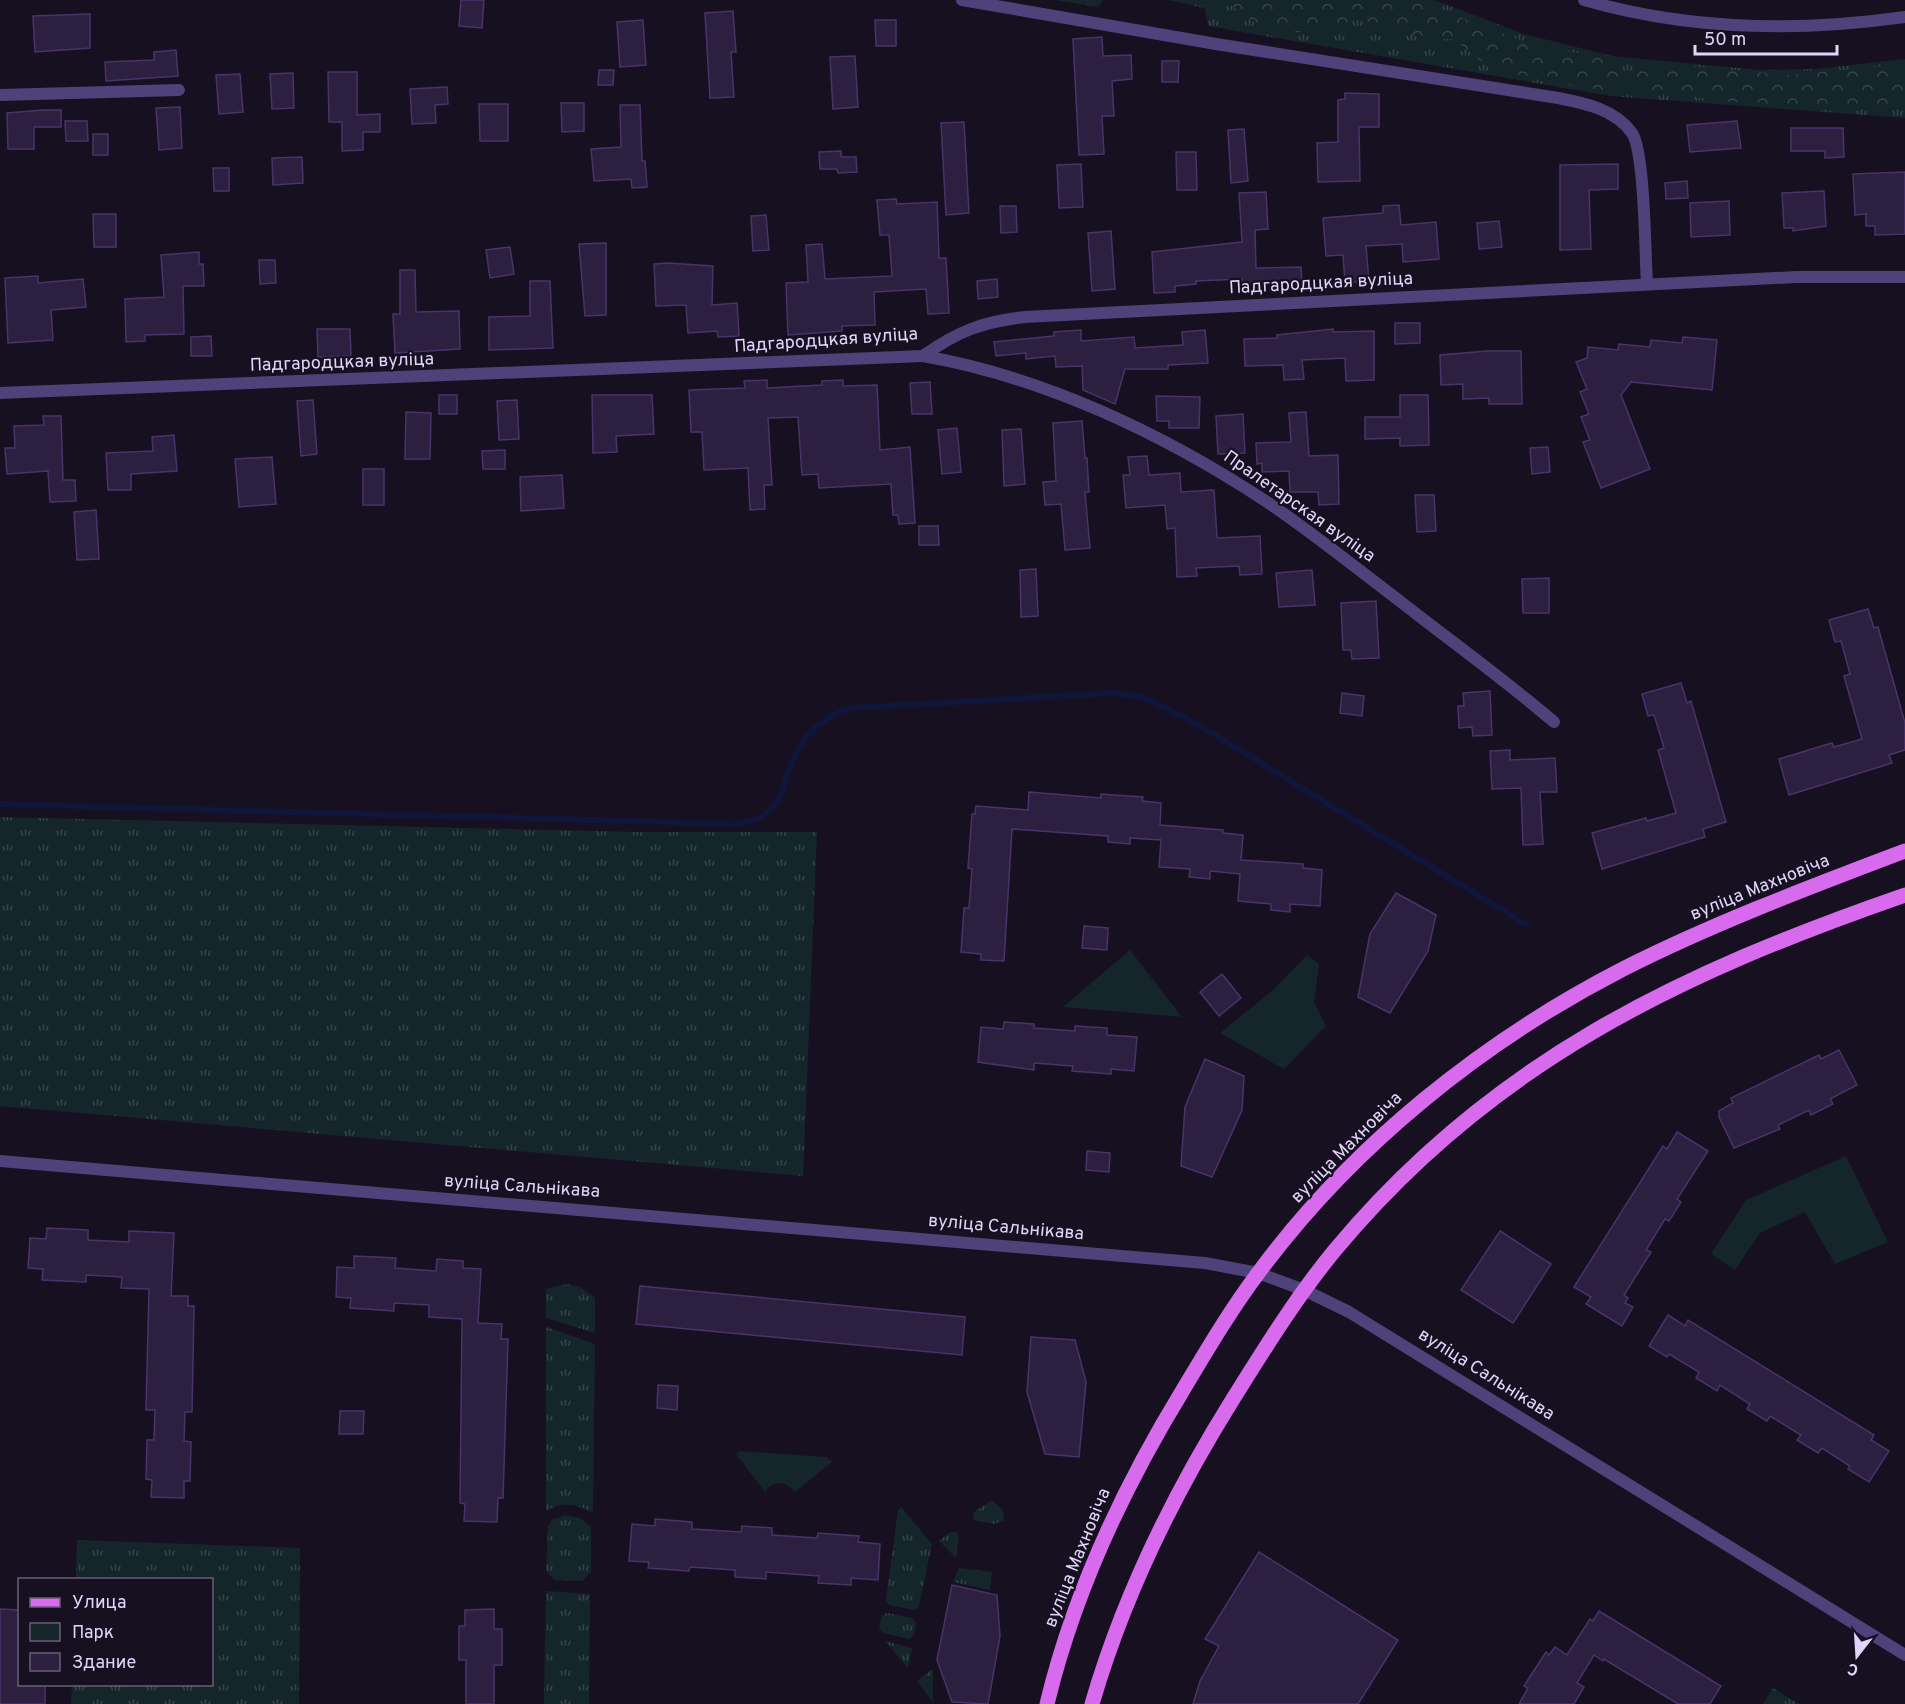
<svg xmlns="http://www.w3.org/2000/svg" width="1905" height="1704" viewBox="0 0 1905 1704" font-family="Overpass,sans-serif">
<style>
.grass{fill:url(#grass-tufts)}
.forest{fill:url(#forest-crowns)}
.green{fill:#14262a}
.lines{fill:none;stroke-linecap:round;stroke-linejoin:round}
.stream{stroke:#10163b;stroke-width:6}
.building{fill:#2c1f40;stroke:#493369;stroke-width:1.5}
.minor{stroke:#4f417a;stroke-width:12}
.tertiary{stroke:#4f417a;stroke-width:12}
.primary{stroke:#d76aed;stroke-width:15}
.labels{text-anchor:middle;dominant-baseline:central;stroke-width:4.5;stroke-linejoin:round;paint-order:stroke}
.street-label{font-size:18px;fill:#e1d5fa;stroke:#171021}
</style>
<defs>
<pattern id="grass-tufts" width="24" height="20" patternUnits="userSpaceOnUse" patternTransform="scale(1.5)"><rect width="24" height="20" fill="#14262a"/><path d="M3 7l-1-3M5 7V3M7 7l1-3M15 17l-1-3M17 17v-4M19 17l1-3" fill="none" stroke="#36454a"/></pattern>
<pattern id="forest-crowns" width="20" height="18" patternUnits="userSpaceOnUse" patternTransform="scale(1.5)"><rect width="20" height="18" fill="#14262a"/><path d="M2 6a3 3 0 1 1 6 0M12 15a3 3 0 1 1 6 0" fill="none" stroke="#36454a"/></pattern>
</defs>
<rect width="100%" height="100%" fill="#171021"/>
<g class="grass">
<polygon points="1055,0 1103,0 1098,7"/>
<polygon points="1168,0 1434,0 1524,34 1612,56 1759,70 1816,69 1905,59 1905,118 1610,96 1208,26 1205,8"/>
<polygon points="0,817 641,832 817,832 803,1176 0,1106"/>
<polygon points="567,1284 580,1287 595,1298 595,1333 546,1318 546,1289"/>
<path d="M546,1327L595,1344L593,1513C578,1504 561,1501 546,1511Z"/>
<polygon points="992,1500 1003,1510 1004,1520 994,1524 973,1520 974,1512"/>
<polygon points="901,1507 932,1544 919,1606 915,1610 889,1605 886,1600 898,1510"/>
<polygon points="565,1515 580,1518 591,1527 591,1572 582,1581 554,1580 546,1571 548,1526 552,1520"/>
<polygon points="950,1532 957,1532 959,1537 956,1558 939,1541"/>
<polygon points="77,1540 300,1548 299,1704 71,1704 72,1685 212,1684 212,1580 76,1579"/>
<polygon points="959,1568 992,1572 990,1590 953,1582"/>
<polygon points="546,1591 590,1594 589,1704 544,1704"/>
<polygon points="887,1613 912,1618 916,1623 914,1635 909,1639 883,1633 879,1627 882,1616"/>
<polygon points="885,1641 912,1648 908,1668"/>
<polygon points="933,1669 933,1702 917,1681"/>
<polygon points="1773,1688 1799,1704 1763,1704"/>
</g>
<g class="forest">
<polygon points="1223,0 1421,0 1480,26 1547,49 1604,56 1612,58 1623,67 1624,79 1615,88 1600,90 1504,72 1490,68 1453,39 1423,39 1379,23 1356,20 1301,32 1277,31 1254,22"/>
<polygon points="1653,63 1790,75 1905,64 1905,106 1873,110 1825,105 1789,108 1754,102 1722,102 1680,94 1657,95 1639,89 1635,78 1639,67"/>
</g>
<g class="green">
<polygon points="1130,950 1182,1017 1063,1007"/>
<polygon points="1307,955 1319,964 1314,1002 1326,1026 1284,1069 1220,1033 1273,990"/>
<polygon points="1846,1156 1888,1242 1835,1264 1805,1212 1760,1233 1735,1270 1711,1254 1746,1200"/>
<path d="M739,1451L827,1457L832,1462L795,1492C786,1481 773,1480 765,1492L736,1454Z"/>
</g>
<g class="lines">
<path class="stream" d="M0,804L738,824C746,822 757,821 764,815C778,806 782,791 787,776C798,742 816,718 851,708L1115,693L1143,697L1192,721L1527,925"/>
</g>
<g class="building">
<polygon points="461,0 484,0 482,28 459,26"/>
<polygon points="733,11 736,52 731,52 734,97 710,98 705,13"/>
<polygon points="90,14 90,48 35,52 33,16"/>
<polygon points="643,20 646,65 620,67 617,22"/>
<polygon points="875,20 896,20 896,46 876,46"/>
<polygon points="1102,37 1103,56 1131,55 1132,79 1112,81 1114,116 1102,116 1104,154 1079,155 1073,39"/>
<polygon points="176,50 178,76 106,81 105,62 154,60 154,52"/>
<polygon points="855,56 858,107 833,109 830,57"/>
<polygon points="1162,61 1179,61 1178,82 1162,82"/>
<polygon points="599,70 614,70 613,85 598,85"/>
<polygon points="328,72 357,72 357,115 380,114 380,132 363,132 363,150 342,151 342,122 329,122"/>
<polygon points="293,73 294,108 272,109 270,74"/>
<polygon points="240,74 243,112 219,114 216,75"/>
<polygon points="447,87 448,104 435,105 436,123 412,124 410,89"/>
<polygon points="1345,93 1379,94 1379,127 1359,127 1360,181 1318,182 1317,143 1338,142 1338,100 1345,99"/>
<polygon points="561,103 584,103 584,131 562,132"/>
<polygon points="479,104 508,104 508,141 480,141"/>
<polygon points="620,105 640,105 642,161 645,161 647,187 632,188 631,179 594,181 591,149 621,147"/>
<polygon points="180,107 182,148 159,150 156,108"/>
<polygon points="43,110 61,110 61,127 34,127 34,149 8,149 7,113"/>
<polygon points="65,121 87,121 88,141 66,141"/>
<polygon points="1737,121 1741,148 1690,152 1687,125"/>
<polygon points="964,122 969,213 946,215 941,123"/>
<polygon points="1791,128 1843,128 1844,157 1825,158 1825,151 1791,151"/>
<polygon points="1244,129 1248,181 1231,183 1228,130"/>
<rect x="93" y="134" width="15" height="21"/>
<polygon points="841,151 841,157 856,157 857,172 838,173 837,169 820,169 819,152"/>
<polygon points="1176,152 1196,152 1197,190 1177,190"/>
<polygon points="302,157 303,183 273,185 272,158"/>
<polygon points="1081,164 1083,207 1059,208 1057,165"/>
<polygon points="1618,164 1618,189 1589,190 1591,249 1560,250 1560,165"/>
<polygon points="213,168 229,168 229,191 214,191"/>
<polygon points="1905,172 1905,234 1875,235 1875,226 1866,226 1866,214 1855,215 1853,174"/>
<polygon points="1687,181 1688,198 1666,199 1665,183"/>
<polygon points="1824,191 1826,226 1793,231 1793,228 1784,228 1782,193"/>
<polygon points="1266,192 1268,229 1255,230 1256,268 1301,267 1302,284 1256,284 1257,293 1242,293 1242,279 1196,281 1196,284 1175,286 1175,292 1154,293 1152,252 1242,242 1239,193"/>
<polygon points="896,199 897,204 937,202 939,258 946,258 949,313 928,314 926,289 874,292 875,325 842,326 842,331 788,335 786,283 808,282 806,245 822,244 825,279 892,276 889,235 880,235 877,200"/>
<polygon points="1729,201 1730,235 1691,237 1690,203"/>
<polygon points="1399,205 1401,225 1436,222 1439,259 1403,262 1402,244 1366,246 1369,281 1345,283 1343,255 1326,256 1323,218 1383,213 1383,206"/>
<polygon points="1000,206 1016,206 1017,232 1001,233"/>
<polygon points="93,214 116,214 116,247 94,247"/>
<polygon points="766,215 769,250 753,251 751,216"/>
<polygon points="1499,221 1502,247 1479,249 1477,223"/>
<polygon points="1111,231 1115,289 1092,291 1088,233"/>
<polygon points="606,243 606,315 585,316 579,244"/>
<polygon points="510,247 514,274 490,278 486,250"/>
<polygon points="199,252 199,264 203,264 204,286 183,286 184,334 145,335 145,341 126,342 125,299 164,297 161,255"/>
<polygon points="259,260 275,260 276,283 260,284"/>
<polygon points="668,263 713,266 712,305 737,303 739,336 718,337 717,331 688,333 686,305 656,306 654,264"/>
<polygon points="400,270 415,270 416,312 459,311 460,349 395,353 393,314 400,314"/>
<polygon points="38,276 38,283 83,279 86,307 51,310 53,340 8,343 5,278"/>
<polygon points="997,279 998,297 978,299 977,281"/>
<polygon points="530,281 550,281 553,348 489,350 489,317 530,316"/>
<polygon points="1395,323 1420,323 1420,343 1395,344"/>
<polygon points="317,329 350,329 351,356 318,357"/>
<polygon points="1333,329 1333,332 1374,331 1374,380 1346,381 1345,358 1302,360 1304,379 1284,380 1283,365 1245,366 1244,339 1277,338 1277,335"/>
<polygon points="1081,330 1081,341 1134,337 1135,348 1183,345 1182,332 1205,330 1208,363 1168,365 1168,369 1125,369 1115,404 1083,390 1082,366 1056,367 1055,356 1026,359 1026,353 996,356 994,342 1054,336 1054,332"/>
<polygon points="211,336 212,356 191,356 191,337"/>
<polygon points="1683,337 1717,340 1712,390 1631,382 1621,395 1650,469 1601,488 1583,442 1590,440 1581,417 1589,414 1580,392 1587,389 1576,362 1587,358 1588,347 1618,350 1619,344 1650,347 1651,340 1682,343"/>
<polygon points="1487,351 1521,351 1522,404 1489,404 1489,398 1463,399 1463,384 1441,385 1440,355"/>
<polygon points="767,380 767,388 822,385 822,381 843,380 843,386 877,385 880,450 910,447 915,523 899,524 898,515 893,515 891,484 819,488 818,474 802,475 798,417 768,418 772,485 764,485 765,509 750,510 748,468 704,470 702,432 691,432 689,390 745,388 744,381"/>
<polygon points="930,382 932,414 912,414 910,383"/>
<rect x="439" y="395" width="18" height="19"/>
<polygon points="592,395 652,395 654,434 616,436 617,452 593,453"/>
<polygon points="1400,395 1428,395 1429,445 1400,446 1400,438 1365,439 1365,417 1400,417"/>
<polygon points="1156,396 1200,397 1199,428 1169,428 1169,421 1157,421"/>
<polygon points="313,400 317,454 301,456 297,401"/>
<polygon points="517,400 519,439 499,440 497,401"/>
<polygon points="406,412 431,413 430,459 405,459"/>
<polygon points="1306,412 1309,456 1338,455 1339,504 1319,505 1318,492 1290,492 1289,471 1262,472 1262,463 1257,464 1256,443 1291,442 1289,413"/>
<polygon points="1243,414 1245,453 1218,454 1216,416"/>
<polygon points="43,416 61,416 63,480 75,480 76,501 50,502 48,471 7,474 5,448 15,448 14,426 44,425"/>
<polygon points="1082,421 1085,458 1087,458 1089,492 1085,492 1090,548 1065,550 1061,504 1045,505 1043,482 1056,481 1053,423"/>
<polygon points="957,428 961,472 942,474 938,430"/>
<polygon points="1021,429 1025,484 1004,486 1002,430"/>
<polygon points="174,435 177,471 131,474 131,490 108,490 106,453 153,451 152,437"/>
<polygon points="1548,447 1550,472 1532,474 1530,448"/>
<polygon points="505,450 505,469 483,469 482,451"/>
<polygon points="1147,456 1149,475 1180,473 1181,492 1214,490 1217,538 1260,536 1262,574 1240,575 1239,566 1196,568 1197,576 1177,577 1175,528 1167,529 1165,505 1126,508 1123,475 1130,475 1128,457"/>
<polygon points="272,457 276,504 239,507 235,459"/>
<rect x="363" y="469" width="21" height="36"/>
<polygon points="562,475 564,508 521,511 520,477"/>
<polygon points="1415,495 1434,495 1436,531 1417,532"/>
<polygon points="96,510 99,559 77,560 74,512"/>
<polygon points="919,526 938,526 939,545 919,545"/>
<polygon points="1036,569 1038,616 1021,617 1020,570"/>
<polygon points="1312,570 1315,605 1279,607 1276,573"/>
<polygon points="1549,578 1549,613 1523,613 1522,579"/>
<polygon points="1376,601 1379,658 1352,659 1351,650 1343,650 1341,603"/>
<polygon points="1868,609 1874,628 1878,627 1905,723 1905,750 1889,755 1892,763 1789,795 1779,759 1832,743 1834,747 1862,739 1844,676 1850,674 1841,641 1835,642 1829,620"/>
<polygon points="1681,683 1687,703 1691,701 1726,822 1703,829 1705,837 1602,869 1592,833 1646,818 1647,821 1676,813 1658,750 1664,748 1659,731 1654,715 1648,716 1642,694"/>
<polygon points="1490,691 1492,735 1473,736 1472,727 1459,728 1458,706 1464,706 1463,693"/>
<polygon points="1342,693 1364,696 1362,716 1340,713"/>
<polygon points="1510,750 1510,760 1555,758 1557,792 1540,792 1543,844 1523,845 1521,788 1492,789 1490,751"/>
<polygon points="1029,792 1101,798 1101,794 1143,797 1142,801 1161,803 1160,825 1223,830 1223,833 1243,835 1241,860 1303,864 1303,868 1322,870 1320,906 1290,904 1290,912 1271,910 1271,904 1238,901 1240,874 1210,871 1210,879 1189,877 1190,869 1159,867 1161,840 1130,838 1130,844 1108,842 1108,836 1012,829 1004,961 981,960 981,954 961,952 964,908 969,908 972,869 968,868 972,814 975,814 976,806 1028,810"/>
<polygon points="1396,893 1436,915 1428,951 1390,1013 1358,997 1370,934"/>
<polygon points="1084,926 1108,928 1107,950 1082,948"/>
<polygon points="1222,974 1241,998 1219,1016 1200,992"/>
<polygon points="1004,1022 1034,1024 1034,1028 1075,1031 1075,1026 1107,1028 1107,1035 1137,1037 1134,1071 1111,1069 1111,1074 1072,1071 1073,1066 1034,1063 1034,1070 978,1062 981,1027 1003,1029"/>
<polygon points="1839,1050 1857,1085 1830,1099 1833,1104 1811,1115 1809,1110 1778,1125 1780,1129 1734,1148 1719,1117 1719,1111 1733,1103 1731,1098 1819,1055 1821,1059"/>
<polygon points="1205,1059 1244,1076 1242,1110 1212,1177 1181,1166 1185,1107"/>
<polygon points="1677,1132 1708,1151 1677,1199 1681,1202 1669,1221 1665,1219 1646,1250 1651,1252 1624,1295 1628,1298 1625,1303 1633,1307 1622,1326 1586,1304 1591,1297 1574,1287 1663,1146 1667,1149"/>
<polygon points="1087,1151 1110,1153 1109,1172 1086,1170"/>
<polygon points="47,1228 88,1230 88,1240 129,1242 129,1231 174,1233 171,1296 188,1296 188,1306 194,1306 192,1412 185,1412 184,1441 191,1442 190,1481 184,1481 184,1498 151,1497 152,1480 146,1479 147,1440 154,1440 155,1410 146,1410 149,1289 121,1288 122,1277 86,1275 86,1282 42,1280 43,1269 28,1268 30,1238 46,1239"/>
<polygon points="1500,1231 1551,1264 1513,1323 1461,1290"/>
<polygon points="354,1256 396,1258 395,1268 436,1271 437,1259 463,1261 463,1268 481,1269 478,1323 502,1324 501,1339 508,1339 503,1498 498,1498 497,1522 464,1521 465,1504 460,1503 462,1319 429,1317 429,1305 394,1303 394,1311 350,1308 351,1298 336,1297 337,1267 354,1268"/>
<polygon points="640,1286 965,1317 962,1355 636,1324"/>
<polygon points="1668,1315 1685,1326 1688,1320 1874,1435 1871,1440 1889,1451 1869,1482 1848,1469 1850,1466 1822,1448 1818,1453 1797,1440 1801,1435 1770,1416 1767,1421 1747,1409 1750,1404 1720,1385 1717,1391 1696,1378 1699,1372 1669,1354 1667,1357 1649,1346"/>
<polygon points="1031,1337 1075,1340 1086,1382 1079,1457 1045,1454 1027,1392"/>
<polygon points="658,1385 678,1386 677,1410 657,1408"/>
<polygon points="340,1411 364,1411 363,1434 339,1434"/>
<polygon points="655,1519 692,1522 692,1529 741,1532 742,1526 772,1528 772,1535 817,1538 818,1533 859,1536 858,1542 880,1544 878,1580 851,1578 851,1585 834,1584 818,1583 819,1576 766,1572 766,1579 735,1577 735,1570 690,1567 689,1571 648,1568 649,1562 629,1561 632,1524 655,1526"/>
<polygon points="1259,1552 1398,1640 1358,1704 1193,1704 1200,1681 1219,1646 1205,1639"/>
<polygon points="952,1585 997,1595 1000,1636 988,1704 952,1702 937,1660"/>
<polygon points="0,1609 20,1610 20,1684 45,1684 45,1704 0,1704"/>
<polygon points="494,1609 494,1629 502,1629 502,1665 494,1665 494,1704 466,1704 466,1660 459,1660 459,1626 465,1626 465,1610"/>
<polygon points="1599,1611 1721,1686 1710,1704 1678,1704 1604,1659 1603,1661 1594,1655 1577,1683 1584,1687 1574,1704 1519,1704 1528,1688 1524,1686 1546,1652 1549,1655 1555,1647 1567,1655 1590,1619 1593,1621"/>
</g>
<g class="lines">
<g class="minor">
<path d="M962,0L1216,44L1558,98C1584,103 1615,109 1632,133C1645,152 1645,256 1647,284"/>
<path d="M1584,0C1688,30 1799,32 1905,17"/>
<polyline points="0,95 179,90"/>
<path d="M923,356C1044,377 1164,434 1267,502C1313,533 1356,568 1401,602C1452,642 1505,680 1554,722"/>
<path d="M0,393L923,356C958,331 982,322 1025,317L1796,277H1905"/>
<polyline points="1304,1290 1349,1312 1905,1655"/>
</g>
<polyline class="tertiary" points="0,1161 1205,1263 1258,1273 1304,1290"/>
<g class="primary">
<path d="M1047,1704C1074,1592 1123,1488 1183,1390C1207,1350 1231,1309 1259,1272C1353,1145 1483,1041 1623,969C1714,923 1810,887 1905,851"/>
<path d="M1092,1704C1124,1594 1173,1495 1233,1399C1265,1348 1297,1296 1335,1250C1491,1062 1680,973 1905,895"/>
</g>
</g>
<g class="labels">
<g class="street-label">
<text transform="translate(1321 284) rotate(-3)">Падгародцкая вуліца</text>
<text transform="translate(826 341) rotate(-4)">Падгародцкая вуліца</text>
<text transform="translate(342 363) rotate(-2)">Падгародцкая вуліца</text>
<text transform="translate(1299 507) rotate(35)">Пралетарская вуліца</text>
<text transform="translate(1760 888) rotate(-22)">вуліца Махновіча</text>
<text transform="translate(1347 1148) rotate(-45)">вуліца Махновіча</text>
<text transform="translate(522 1187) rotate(4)">вуліца Сальнікава</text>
<text transform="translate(1006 1228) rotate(5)">вуліца Сальнікава</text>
<text transform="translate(1486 1375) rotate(32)">вуліца Сальнікава</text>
<text transform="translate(1078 1558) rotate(-68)">вуліца Махновіча</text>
</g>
</g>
<rect x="18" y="1578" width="195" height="108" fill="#171021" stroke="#685f78" stroke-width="1.5"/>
<rect x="30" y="1598" width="30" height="9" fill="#d76aed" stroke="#685f78" stroke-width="1.5"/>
<text x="72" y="1608" font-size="18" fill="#e1d5fa">Улица</text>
<rect x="30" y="1623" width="30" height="18" fill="#14262a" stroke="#685f78" stroke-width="1.5"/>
<text x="72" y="1638" font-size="18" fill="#e1d5fa">Парк</text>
<rect x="30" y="1653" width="30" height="18" fill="#2c1f40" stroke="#685f78" stroke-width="1.5"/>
<text x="72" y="1668" font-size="18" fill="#e1d5fa">Здание</text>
<g transform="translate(1857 1656) rotate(197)" stroke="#171021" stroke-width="4.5" paint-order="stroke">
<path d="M0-4.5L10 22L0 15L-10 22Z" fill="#e1d5fa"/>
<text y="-9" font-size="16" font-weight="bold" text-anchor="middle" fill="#e1d5fa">С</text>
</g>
<path d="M1695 45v9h142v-9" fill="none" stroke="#e1d5fa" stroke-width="3"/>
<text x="1704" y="45" font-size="18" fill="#e1d5fa" stroke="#171021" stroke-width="4.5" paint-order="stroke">50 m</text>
</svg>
